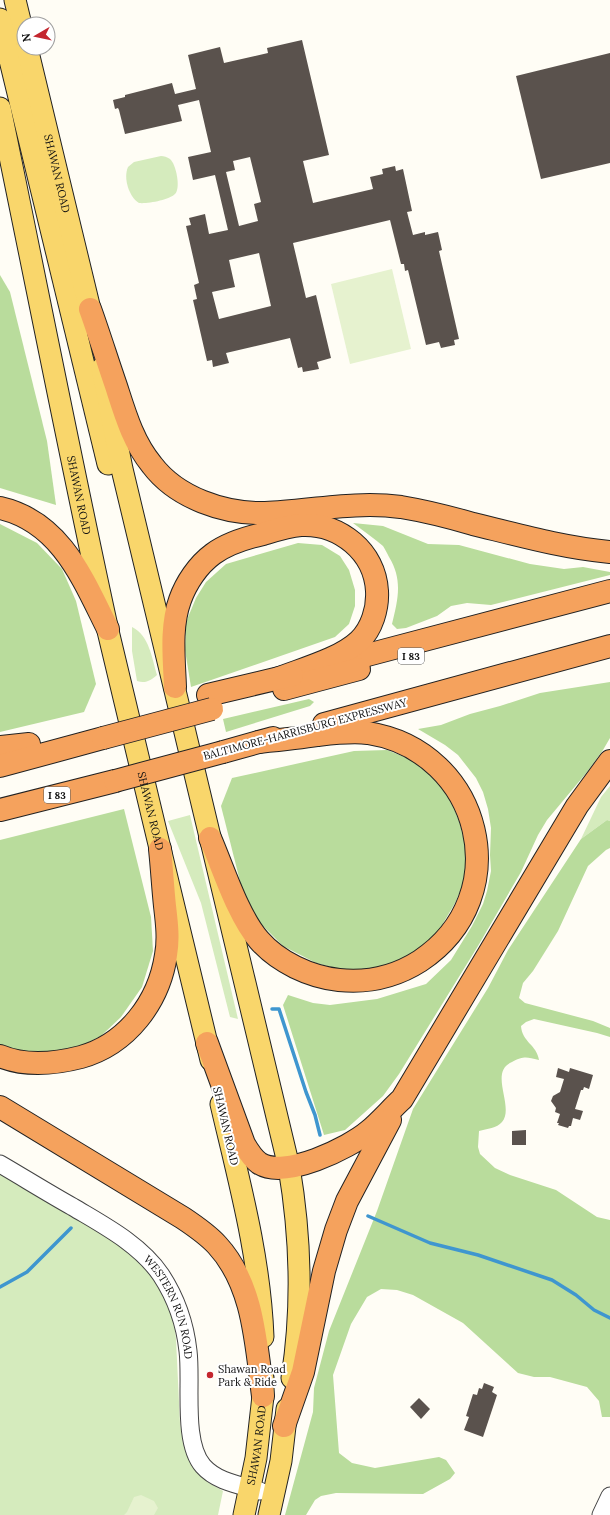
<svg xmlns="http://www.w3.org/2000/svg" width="610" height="1515" viewBox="0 0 610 1515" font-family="Lora,serif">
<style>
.green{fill:#d5ebbd}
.forest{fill:#b9dc9c}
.pitch{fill:#e6f2cf}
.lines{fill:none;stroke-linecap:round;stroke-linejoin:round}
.stream{stroke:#3f96cf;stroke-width:3.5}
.building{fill:#5a524d;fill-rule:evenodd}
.minor-casing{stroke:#444;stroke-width:19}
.major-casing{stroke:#222;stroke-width:23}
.highway-casing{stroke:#222;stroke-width:24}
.minor{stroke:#fff;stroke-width:17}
.major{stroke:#f9d66b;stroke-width:21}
.highway{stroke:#f5a25d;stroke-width:22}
.highway-bridge-casing{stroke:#222;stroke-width:24;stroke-linecap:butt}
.highway-bridge{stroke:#f5a25d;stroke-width:22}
.poi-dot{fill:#c4262e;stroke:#fff;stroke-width:1.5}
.labels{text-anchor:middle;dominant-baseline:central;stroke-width:4;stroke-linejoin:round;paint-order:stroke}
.shield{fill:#fff;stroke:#585858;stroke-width:1}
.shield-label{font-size:10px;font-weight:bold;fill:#111}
.street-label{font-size:11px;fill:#111;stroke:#fff}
.poi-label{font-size:11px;fill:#111;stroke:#fff;text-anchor:start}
</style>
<rect width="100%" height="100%" fill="#fffdf5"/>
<g class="green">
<path d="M161,156C164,156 167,157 170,159C176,164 181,188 175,194C169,200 147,204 139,203C129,197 123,178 128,167L134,162Z"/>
<path d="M132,627C149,635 152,658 157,675C151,680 146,684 137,681L132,651Z"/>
<polygon points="610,786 610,821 607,820 581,839 601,797"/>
<polygon points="190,815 238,1019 230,1017 201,903 168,821"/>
<polygon points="0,1171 86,1222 140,1259 153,1275 173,1312 176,1339 180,1423 183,1443 189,1459 198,1473 209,1483 223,1491 218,1515 0,1515"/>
</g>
<g class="forest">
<polygon points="0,275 10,292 47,441 56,505 0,488"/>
<path d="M353,523L383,526L428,544L459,545L530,564L564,569L583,567L610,572V575L491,605L467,603L451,606L437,616L406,628L397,629L392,624C398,599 403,580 389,557C387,553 385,549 383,546C374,538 363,531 353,523Z"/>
<polygon points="0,524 37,543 62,569 76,601 96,684 84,712 0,732"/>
<polygon points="298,543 322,545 340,556 349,570 355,590 355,606 349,624 335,637 191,687 185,650 186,622 196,598 206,582 226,564"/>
<polygon points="610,682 610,738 603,750 587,772 547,820 538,835 521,872 478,946 399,1074 383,1096 345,1130 324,1135 283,1005 288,995 313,1003 330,1005 377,999 426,984 451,960 472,926 483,904 487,891 491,871 490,855 491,828 488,809 483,792 476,778 458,755 445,745 418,729 441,725 470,714 500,706 540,693"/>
<polygon points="309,699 314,702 310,706 226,732 223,719"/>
<polygon points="387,750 412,760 433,776 450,798 460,824 465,845 466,878 455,903 438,932 419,950 399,961 372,969 343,970 316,963 283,946 257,920 242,889 221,806 232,778 354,751"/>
<polygon points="124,809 151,917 153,951 142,987 121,1017 101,1036 75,1049 47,1055 0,1048 0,840"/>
<path d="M607,820L610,821V848L606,850L588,866L558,931L533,971L523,983L519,998L525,1003L593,1021L610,1028V1037L597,1033L534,1019L526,1022L521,1026C522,1042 537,1045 539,1060C526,1057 524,1056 512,1062C488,1072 515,1107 502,1122C497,1128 487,1129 479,1131L478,1147L480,1154L495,1168L510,1175L556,1190L597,1217L610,1220V1417H602L599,1401L587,1387L550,1377H534L518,1373L463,1323L413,1295L397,1290L381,1289L367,1297L351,1324L333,1375L339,1453L352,1463L375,1468L439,1457L446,1460L455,1473L450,1479L423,1494L336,1493L321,1496L315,1500L306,1515H285L313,1412L314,1388L329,1331L377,1211L413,1109L488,988L508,950L581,839Z"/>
</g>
<g class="pitch">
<polygon points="392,269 411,349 350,364 331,284"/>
<polygon points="141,1495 154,1501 158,1508 154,1515 124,1515 127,1512 134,1497"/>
</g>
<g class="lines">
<g class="stream">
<polyline points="272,1009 279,1009 306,1092 315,1115 320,1135"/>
<polyline points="368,1216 430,1243 478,1255 552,1280 576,1295 594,1310 610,1318"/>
<polyline points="0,1287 27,1272 71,1228"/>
</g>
</g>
<g class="building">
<path d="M302,40L329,155L303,161L313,203L373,189L370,177L383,174L382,169L395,166L396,171L403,169L412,211L407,212L413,235L425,232V235L438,232L442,250L439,251L459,339L454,340L455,345L441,348L439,342L426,345L408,270L405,271L404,264H401L390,220L293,243L306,298L316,295L331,358L317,362L319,369L303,372L302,367L298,368L290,338L226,353L229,363L213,367L212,360L207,361L193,300L197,299L194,285L199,283L186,226L191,225L189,218L205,214L209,234L228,230L215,175L193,180L188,157L211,152L199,100L178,105L182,121L125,134L119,110L118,108L115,109L113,100L125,97V95L172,83L175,94L196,89L188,55L220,47L224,63L268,53L267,48ZM250,157L261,202L254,204L258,221L239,226L226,172L235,170L233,161ZM259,253L271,306L219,319L212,292L235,287L229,260Z"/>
<polygon points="610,53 610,163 541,179 516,76"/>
<polygon points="558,1068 569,1072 570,1068 593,1075 589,1089 584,1087 583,1090 581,1090 575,1109 583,1111 580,1120 573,1118 571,1126 569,1126 568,1128 558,1125 559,1123 557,1123 560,1114 555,1112 556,1108 551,1101 553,1096 560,1092 564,1079 556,1077"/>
<polygon points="526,1130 526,1145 512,1145 512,1131"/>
<polygon points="484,1383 494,1387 492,1392 497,1395 483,1437 464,1430 469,1417 466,1416 473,1394 477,1395 479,1388 482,1389"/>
<polygon points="419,1398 430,1409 421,1419 410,1407"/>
</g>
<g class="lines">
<defs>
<g id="minor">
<path id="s1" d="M0,1164C24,1178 48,1193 73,1207C103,1225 140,1244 161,1275C176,1298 185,1323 188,1351C192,1382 182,1442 203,1466C217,1482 240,1485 260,1491"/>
<polyline points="601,1515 610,1496"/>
</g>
<g id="major">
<polyline points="15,0 24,37"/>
<polyline points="0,19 108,464"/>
<path id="s2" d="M27,48L94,326"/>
<path id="s3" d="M0,108C36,282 70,457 108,631C141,774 177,917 211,1060"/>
<path d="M102,368L122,469L289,1167C301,1238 303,1307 292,1378"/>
<path d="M221,1104C239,1181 260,1257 263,1337"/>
<path id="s4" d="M244,1515L256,1458L263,1396V1378"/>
<polyline points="269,1515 281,1461 287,1409"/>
</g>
<g id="highway">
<path d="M90,309C99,334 107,360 116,386C125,414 133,442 152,465C177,498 224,514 265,513C310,511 355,501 401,507C425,511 449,517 473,524C518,535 564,548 610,552"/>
<path d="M0,508C61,522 83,579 108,629"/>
<polyline points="337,663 610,591"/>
<path d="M175,687C174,659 170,627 180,600C186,583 198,565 213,554C228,543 245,538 263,534C276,530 288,526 301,525C340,523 375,552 377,591C378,608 372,629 359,641C340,659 302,669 277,679"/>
<polyline points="284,689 359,669"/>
<polyline points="208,695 292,675"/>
<polyline points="324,724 610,646"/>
<polyline points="0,747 29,744"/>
<polyline points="223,752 273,738"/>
<polyline points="0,766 103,738"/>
<polyline points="0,810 115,781"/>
<path d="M210,838C223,868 238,916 259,940C278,962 310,977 339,980C368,983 395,977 420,961C518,896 482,751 368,733C351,731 335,733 318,735C299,738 279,740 259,742"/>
<path d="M207,1043L244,1144C248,1151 252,1158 259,1163C284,1180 349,1148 369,1131C381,1121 391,1109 402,1099L577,806L610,761"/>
<path d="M0,1056C26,1067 54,1064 81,1057C127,1044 159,1002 166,955C169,939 167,923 165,906C163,887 162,868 160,849"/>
<path d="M0,1107L183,1218C195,1226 207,1234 217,1245C254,1285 256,1344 263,1396"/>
<polyline points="284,1426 303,1372 324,1271 336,1230 347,1201 390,1120"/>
</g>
</defs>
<use href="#minor" class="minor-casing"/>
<use href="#major" class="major-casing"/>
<use href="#highway" class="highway-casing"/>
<use href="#minor" class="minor"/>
<use href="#major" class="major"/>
<use href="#highway" class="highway"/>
<defs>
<g id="highway-bridge">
<polyline points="103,738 212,709"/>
<polyline points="115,781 223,752"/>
</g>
</defs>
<use href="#highway-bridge" class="highway-bridge-casing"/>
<use href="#highway-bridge" class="highway-bridge"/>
</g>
<circle class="poi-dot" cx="210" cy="1375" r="4"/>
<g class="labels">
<g class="shield">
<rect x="398" y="648" width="26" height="16" rx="3"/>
<rect x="44" y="787" width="26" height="16" rx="3"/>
</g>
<g class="shield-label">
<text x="411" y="656">I 83</text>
<text x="57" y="795">I 83</text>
</g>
<g class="street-label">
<text stroke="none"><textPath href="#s2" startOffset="129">SHAWAN ROAD</textPath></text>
<text stroke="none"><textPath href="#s3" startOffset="395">SHAWAN ROAD</textPath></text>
<text transform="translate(305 729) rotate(-15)">BALTIMORE-HARRISBURG EXPRESSWAY</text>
<text stroke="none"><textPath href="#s3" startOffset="719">SHAWAN ROAD</textPath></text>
<text transform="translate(226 1126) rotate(77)">SHAWAN ROAD</text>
<text stroke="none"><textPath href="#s1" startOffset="230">WESTERN RUN ROAD</textPath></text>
<text stroke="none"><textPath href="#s4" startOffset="71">SHAWAN ROAD</textPath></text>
</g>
<g class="poi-label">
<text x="218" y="1369">Shawan Road<tspan x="218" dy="13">Park &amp; Ride</tspan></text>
</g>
</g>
<g transform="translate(36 36) rotate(261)"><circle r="19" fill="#ffffff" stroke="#a0a0a0"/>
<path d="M0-3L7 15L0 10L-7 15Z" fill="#c4262e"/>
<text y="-6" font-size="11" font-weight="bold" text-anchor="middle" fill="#111111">N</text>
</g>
</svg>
